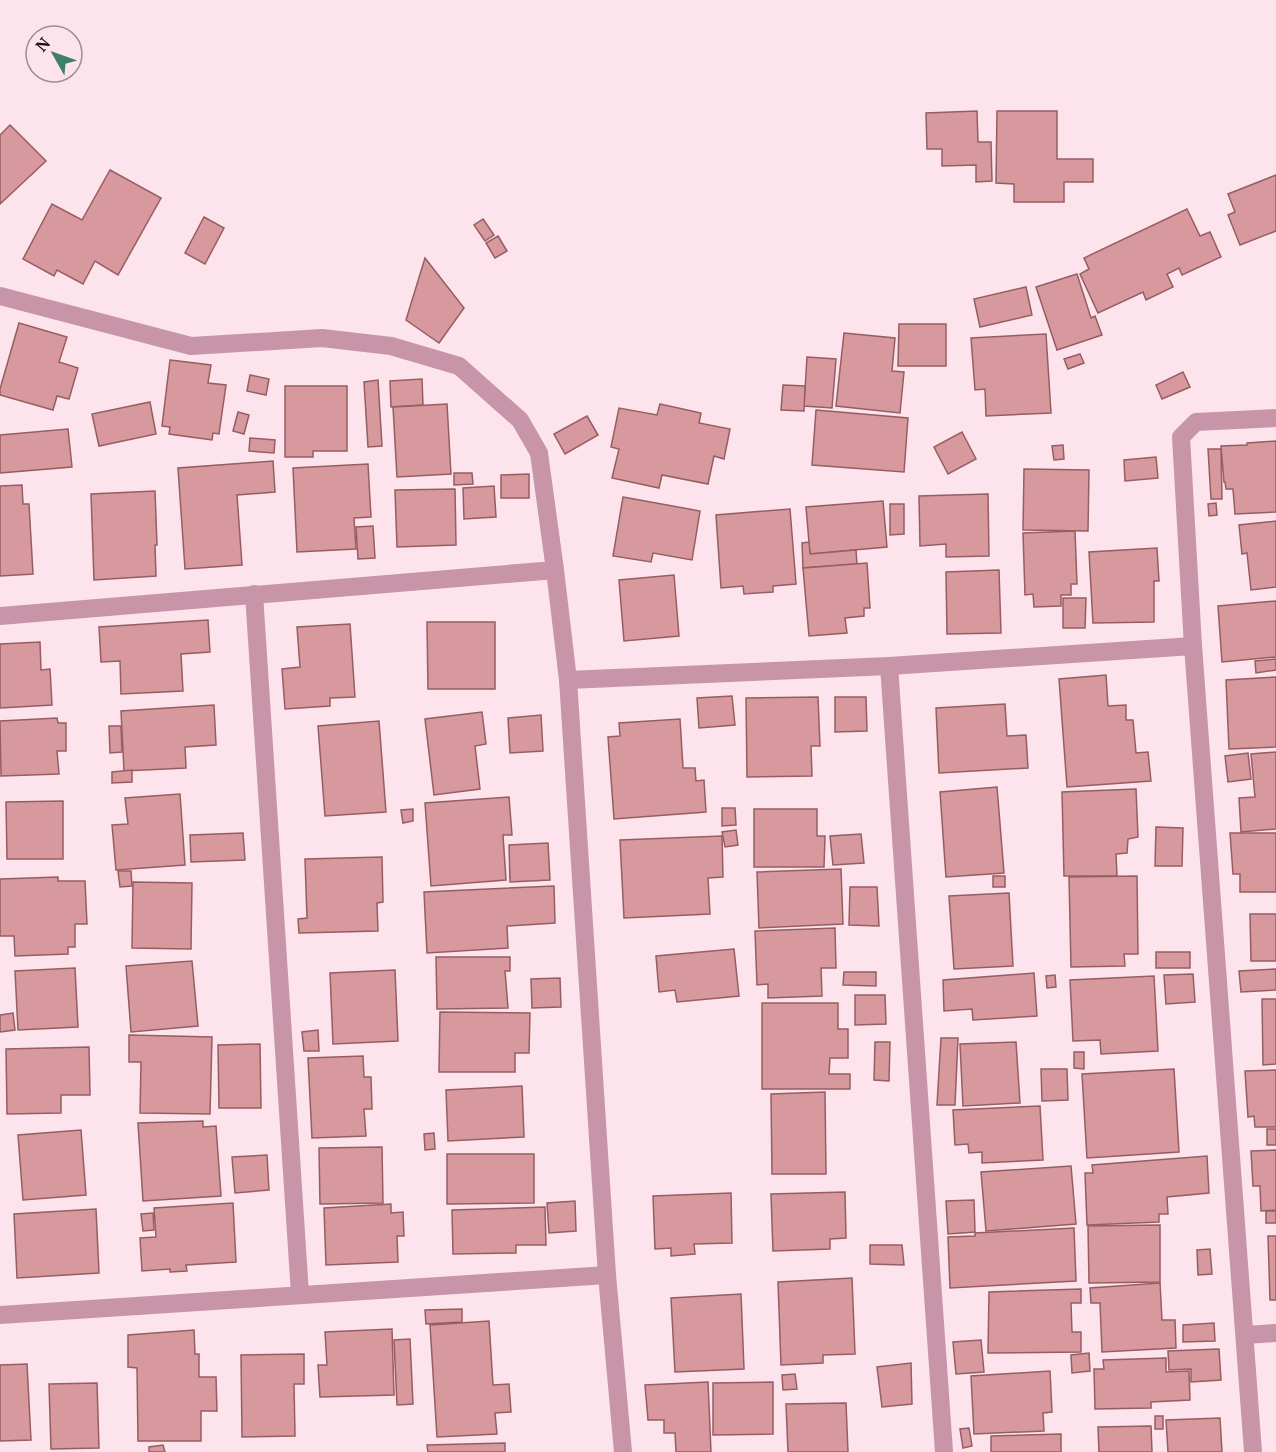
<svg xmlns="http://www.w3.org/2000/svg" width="1276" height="1452" viewBox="0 0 1276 1452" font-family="'PT Serif',serif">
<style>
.building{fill:#d8999e;stroke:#965d62;stroke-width:1.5}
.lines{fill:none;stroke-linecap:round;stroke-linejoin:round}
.minor{stroke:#c794a8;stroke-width:18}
.tertiary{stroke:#c794a8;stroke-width:18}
</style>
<rect width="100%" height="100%" fill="#fce3ec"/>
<g class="building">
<polygon points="977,111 978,142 991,142 992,181 976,182 976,165 942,166 942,149 927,149 926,113"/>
<polygon points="997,111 1057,111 1057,159 1093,159 1093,182 1064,182 1064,202 1014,202 1014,184 996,183"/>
<polygon points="10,125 46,161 0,204 0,135"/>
<polygon points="110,170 161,198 118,275 95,261 83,284 57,270 54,276 23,259 52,204 82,220"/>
<polygon points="1276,175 1276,231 1240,245 1228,215 1235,212 1228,194"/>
<polygon points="1187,209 1200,236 1210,232 1221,257 1182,275 1179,268 1167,274 1173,287 1146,300 1143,292 1098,313 1080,274 1089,269 1084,258"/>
<polygon points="204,217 224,228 205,264 185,253"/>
<polygon points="483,219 494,235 485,241 474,225"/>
<polygon points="498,236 507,251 495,258 486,243"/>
<polygon points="425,258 464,308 439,343 406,320"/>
<polygon points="1077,274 1091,318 1095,316 1102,335 1057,350 1036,287"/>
<polygon points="1026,287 1032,315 980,327 974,299"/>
<polygon points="19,323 67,337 59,362 78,368 69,399 57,396 53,410 0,395 0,389"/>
<polygon points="899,324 946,324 946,366 898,366"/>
<polygon points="844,333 895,338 892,371 904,372 900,413 836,406"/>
<polygon points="1046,334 1051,413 986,416 985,389 975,390 971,338"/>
<polygon points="1080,354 1084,363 1068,369 1064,359"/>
<polygon points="807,357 836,359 832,408 804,406"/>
<polygon points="170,360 211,365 208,383 226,385 219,434 213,433 212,440 169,434 170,427 162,426"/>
<polygon points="1183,372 1190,387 1162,399 1156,385"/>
<polygon points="250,375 269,379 266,395 247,391"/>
<polygon points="422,379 423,405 391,407 390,381"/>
<polygon points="378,380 382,446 368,447 364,382"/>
<polygon points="783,385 805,386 804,411 781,410"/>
<polygon points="285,386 347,386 347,451 313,451 313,457 285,457"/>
<polygon points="150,402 156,434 99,446 92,414"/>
<polygon points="447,404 451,474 397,477 393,407"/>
<polygon points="660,404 701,413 699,423 730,429 724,459 714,456 708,484 662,475 659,488 612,478 619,449 611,447 619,408 657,415"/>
<polygon points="816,410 908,418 904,472 812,465"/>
<polygon points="238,412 249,415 244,434 233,431"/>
<polygon points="587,416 598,435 565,454 554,434"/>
<polygon points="68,429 72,467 0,473 0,435"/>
<polygon points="962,432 976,459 948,474 934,447"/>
<polygon points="250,438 275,440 274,453 249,451"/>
<polygon points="1276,441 1276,512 1235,514 1233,489 1226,489 1225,482 1224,482 1221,446 1247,445 1247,443"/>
<polygon points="1063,445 1064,459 1054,460 1052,446"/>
<polygon points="1208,449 1221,449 1222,499 1211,499"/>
<polygon points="1156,457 1158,478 1125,481 1124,460"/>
<polygon points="273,461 275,492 237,495 242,565 185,569 178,468"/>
<polygon points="368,464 371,517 354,518 356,549 297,552 293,468"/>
<polygon points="1024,469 1089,470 1088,531 1023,530"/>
<polygon points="454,473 472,473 473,484 454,485"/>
<polygon points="529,474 529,498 501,498 501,475"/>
<polygon points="22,485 23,504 29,504 33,574 0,576 0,486"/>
<polygon points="494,486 496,517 464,519 463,488"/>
<polygon points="455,489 456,545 397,547 395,490"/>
<polygon points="155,491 157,545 155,545 156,576 94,580 91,494"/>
<polygon points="988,494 989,556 946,557 946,544 920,546 919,496"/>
<polygon points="623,497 700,511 692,560 653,553 651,562 613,556"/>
<polygon points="883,501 887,547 810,554 806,507"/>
<polygon points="1216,503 1217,515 1209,516 1208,504"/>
<polygon points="890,504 904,504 904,534 890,535"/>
<polygon points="790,509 796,584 773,586 773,592 744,594 743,586 721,588 716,515"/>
<polygon points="1276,521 1276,587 1251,590 1247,553 1242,554 1239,525"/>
<polygon points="373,526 375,558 358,559 356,527"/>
<polygon points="1075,531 1077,584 1071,584 1071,595 1061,595 1061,606 1034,607 1033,594 1025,595 1023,533"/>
<polygon points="809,542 810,554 856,550 857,564 803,568 802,543"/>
<polygon points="1157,548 1159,581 1154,581 1154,622 1093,623 1089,552"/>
<polygon points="867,563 870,608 864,608 864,616 845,618 847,633 809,636 803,568"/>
<polygon points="999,570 1001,633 947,634 946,572"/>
<polygon points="674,575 679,636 624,641 619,580"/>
<polygon points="1063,598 1086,598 1085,628 1063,628"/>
<polygon points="1276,601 1276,657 1222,662 1218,606"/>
<polygon points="208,620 210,652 181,654 183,691 121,694 120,661 101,662 99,627"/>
<polygon points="427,622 495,622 495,689 428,689"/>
<polygon points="350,624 355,697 330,698 330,706 285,709 282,669 300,667 297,627"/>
<polygon points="40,642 41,670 50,669 52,705 0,708 0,644"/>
<polygon points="1276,659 1276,670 1256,673 1255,661"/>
<polygon points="1106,675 1108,706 1126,705 1126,720 1133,720 1136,753 1148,752 1151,781 1067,787 1059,679"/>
<polygon points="1276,677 1276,747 1229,749 1226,680"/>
<polygon points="732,696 735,725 699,728 697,698"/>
<polygon points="818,697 820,746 811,746 812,776 747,777 746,698"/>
<polygon points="835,697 866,697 867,731 835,732"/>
<polygon points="1005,704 1007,736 1026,735 1028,768 939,773 936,708"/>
<polygon points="214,705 216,745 185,747 186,768 124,771 121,711"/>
<polygon points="482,712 486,744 475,746 480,789 434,795 425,719"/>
<polygon points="541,715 543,751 510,753 508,718"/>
<polygon points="57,718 58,723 66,723 66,751 57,751 59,774 1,776 0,721"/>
<polygon points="680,719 683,768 695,768 696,781 704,780 706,812 614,819 608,737 620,736 619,723"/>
<polygon points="379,721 386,812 325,816 318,726"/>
<polygon points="109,726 121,726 122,752 110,753"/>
<polygon points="1276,752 1276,829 1241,832 1239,798 1255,797 1251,754"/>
<polygon points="1248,753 1251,779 1228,782 1225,756"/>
<polygon points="132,770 132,782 112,783 112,772"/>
<polygon points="997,787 1004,873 946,877 940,792"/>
<polygon points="1136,789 1138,837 1128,839 1127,853 1116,854 1117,876 1064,876 1062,792"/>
<polygon points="180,794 185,865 116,870 112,825 128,824 125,798"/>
<polygon points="509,797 512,835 503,835 506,880 431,886 425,803"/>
<polygon points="63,801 63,859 7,859 6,802"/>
<polygon points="722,808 735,808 736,825 722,826"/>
<polygon points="413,809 413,821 403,823 401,810"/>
<polygon points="754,809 817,809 817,836 825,836 824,867 754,867"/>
<polygon points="1156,827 1183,828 1182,866 1155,866"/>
<polygon points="736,830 738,845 725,847 722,832"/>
<polygon points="243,833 245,860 191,862 190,835"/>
<polygon points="1230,833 1276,833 1276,892 1240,892 1240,874 1233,874"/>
<polygon points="861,834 864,863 833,865 830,836"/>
<polygon points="722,836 723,877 708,878 710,914 624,918 620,840"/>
<polygon points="548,843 550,880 510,882 509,845"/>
<polygon points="382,857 383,902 377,903 378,931 299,933 298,919 307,918 305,859"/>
<polygon points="841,869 843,924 759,928 757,872"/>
<polygon points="118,871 131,871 132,886 120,887"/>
<rect x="993" y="876" width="12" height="11"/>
<polygon points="1137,876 1138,954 1124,954 1125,966 1071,967 1069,877"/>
<polygon points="58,877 58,881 85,881 87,924 75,924 75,947 68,947 68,954 15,956 14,936 0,936 0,879"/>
<polygon points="133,882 192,883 191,949 132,948"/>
<polygon points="554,886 555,923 507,926 508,948 427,953 424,892"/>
<polygon points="850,887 877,887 879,926 849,925"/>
<polygon points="1009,893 1013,966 954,969 949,896"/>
<polygon points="1250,914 1276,914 1276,961 1251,961"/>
<polygon points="835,928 836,968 821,968 822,996 768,998 768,984 757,985 755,931"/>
<polygon points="734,949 739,996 677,1002 675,990 659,992 656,956"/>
<rect x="1156" y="952" width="34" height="16"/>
<polygon points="436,957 510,957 510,971 505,971 508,1008 437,1009"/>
<polygon points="192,961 198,1026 131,1032 126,966"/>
<polygon points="75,968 78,1027 18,1030 15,971"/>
<polygon points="1276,969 1276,990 1241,992 1239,971"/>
<polygon points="395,970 398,1041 333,1044 330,973"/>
<polygon points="844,972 876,972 876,986 843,985"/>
<polygon points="1034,973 1037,1016 973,1020 972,1009 944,1011 943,980"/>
<polygon points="1193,974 1195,1002 1166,1004 1164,975"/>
<polygon points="1055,975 1056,987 1047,988 1046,976"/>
<polygon points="1154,976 1158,1051 1101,1054 1100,1040 1073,1041 1070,980"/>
<polygon points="560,978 561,1007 532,1008 531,979"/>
<polygon points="855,995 885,995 886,1024 855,1025"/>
<polygon points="1262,999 1276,999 1276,1064 1263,1065"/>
<polygon points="762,1003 838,1003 838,1029 848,1029 848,1058 830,1058 829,1074 850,1074 850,1089 762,1089"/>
<polygon points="440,1012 530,1013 529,1053 515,1053 515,1072 439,1072"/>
<polygon points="13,1013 15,1030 0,1032 0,1015"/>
<polygon points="318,1030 319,1051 304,1051 302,1032"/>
<polygon points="129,1035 212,1037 210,1114 140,1113 141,1062 129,1062"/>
<polygon points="941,1038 958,1038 955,1105 937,1105"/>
<polygon points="875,1042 890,1042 889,1081 874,1080"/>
<polygon points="1016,1042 1020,1103 963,1106 960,1044"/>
<polygon points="260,1044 261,1108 219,1108 218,1045"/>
<polygon points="89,1047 90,1095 61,1095 61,1113 7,1114 6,1049"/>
<polygon points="1074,1052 1084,1052 1084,1069 1074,1068"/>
<polygon points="363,1056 364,1077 371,1077 372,1109 364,1109 366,1136 312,1138 308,1058"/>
<polygon points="1041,1069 1067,1069 1068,1100 1042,1101"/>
<polygon points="1174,1069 1179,1152 1087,1158 1082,1074"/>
<polygon points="1276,1070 1276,1127 1255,1127 1254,1116 1248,1117 1245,1071"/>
<polygon points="522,1086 524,1137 448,1141 446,1090"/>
<polygon points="825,1092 826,1174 772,1174 771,1094"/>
<polygon points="1040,1106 1043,1160 982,1163 982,1152 969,1153 968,1144 955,1145 953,1110"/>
<polygon points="203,1121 203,1127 216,1126 221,1196 143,1201 138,1123"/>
<rect x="1267" y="1129" width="9" height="16"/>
<polygon points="81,1130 86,1195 23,1200 18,1135"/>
<polygon points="434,1133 435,1149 425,1150 424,1134"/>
<polygon points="382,1147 383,1203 320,1204 319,1148"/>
<polygon points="1276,1150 1276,1210 1261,1211 1260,1186 1253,1186 1251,1151"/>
<polygon points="447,1154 534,1154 534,1203 447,1204"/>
<polygon points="267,1155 269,1190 235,1193 232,1157"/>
<polygon points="1207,1156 1209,1193 1167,1197 1168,1214 1159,1214 1159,1222 1087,1225 1085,1173 1093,1173 1092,1165"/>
<polygon points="1071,1166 1076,1224 986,1231 981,1172"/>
<polygon points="845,1192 846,1238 830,1239 830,1249 773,1251 771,1194"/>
<polygon points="731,1193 732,1243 694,1244 695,1254 671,1256 671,1248 655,1249 653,1196"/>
<polygon points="974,1200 975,1232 948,1234 946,1201"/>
<polygon points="575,1201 576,1231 549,1233 547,1203"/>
<polygon points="233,1203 236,1262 186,1265 187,1271 170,1272 170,1269 142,1271 140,1238 156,1237 154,1208"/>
<polygon points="391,1204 391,1213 403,1212 404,1236 397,1236 398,1262 326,1265 324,1208"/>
<polygon points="545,1207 546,1245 516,1245 516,1253 453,1254 452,1210"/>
<polygon points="96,1209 99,1273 17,1278 14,1214"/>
<rect x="1266" y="1211" width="10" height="12"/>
<polygon points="153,1213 154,1230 143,1231 141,1214"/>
<polygon points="1160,1225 1160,1282 1089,1283 1088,1226"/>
<polygon points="1074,1228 1076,1281 950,1288 948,1237 975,1236 975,1233"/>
<polygon points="1268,1236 1276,1236 1276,1300 1270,1300"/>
<polygon points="870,1245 902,1245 904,1265 870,1264"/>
<polygon points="1210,1249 1212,1274 1198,1275 1197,1250"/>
<polygon points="852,1278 855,1354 823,1355 823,1363 781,1365 778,1282"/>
<polygon points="1160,1283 1162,1320 1175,1320 1176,1348 1102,1352 1100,1303 1091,1303 1090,1288"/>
<polygon points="1081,1289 1081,1303 1071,1303 1072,1332 1081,1332 1081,1352 988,1353 989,1292"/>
<polygon points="741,1294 744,1369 675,1372 671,1298"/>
<polygon points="462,1309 462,1322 426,1324 425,1310"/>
<polygon points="489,1321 493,1385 509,1384 511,1412 495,1413 497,1434 437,1437 430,1325"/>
<polygon points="1214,1323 1215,1341 1183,1342 1183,1325"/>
<polygon points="392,1329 394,1395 320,1397 318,1365 327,1365 325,1332"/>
<polygon points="194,1330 195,1354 199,1354 199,1377 216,1377 217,1411 201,1411 201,1441 138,1441 137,1368 128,1367 128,1335"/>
<polygon points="410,1339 413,1404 397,1405 394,1340"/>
<polygon points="981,1340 984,1372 956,1374 953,1342"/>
<polygon points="1219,1349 1221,1380 1191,1382 1191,1369 1169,1370 1168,1351"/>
<polygon points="1089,1353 1090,1371 1072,1373 1071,1355"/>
<polygon points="304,1354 304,1384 294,1384 295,1436 242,1437 241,1355"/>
<polygon points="1166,1358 1166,1372 1189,1371 1190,1400 1151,1402 1151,1408 1095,1409 1094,1369 1104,1369 1103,1360"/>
<polygon points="911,1363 912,1404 882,1407 877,1367"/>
<polygon points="27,1364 31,1440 0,1441 0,1365"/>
<polygon points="1050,1371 1052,1412 1043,1413 1044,1431 974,1434 971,1376"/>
<polygon points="795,1374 797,1389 783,1390 782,1375"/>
<polygon points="708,1382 711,1452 676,1452 675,1433 664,1433 664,1420 648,1420 645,1385"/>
<polygon points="773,1382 773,1434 713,1435 713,1383"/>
<polygon points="97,1383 99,1448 51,1449 49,1384"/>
<polygon points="846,1403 848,1452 788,1452 786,1404"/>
<rect x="1155" y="1416" width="8" height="13"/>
<polygon points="1220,1418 1222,1452 1168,1452 1166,1420"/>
<polygon points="1151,1426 1152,1452 1099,1452 1098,1427"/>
<polygon points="969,1428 972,1446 963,1448 960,1429"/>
<polygon points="1061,1434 1061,1452 991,1452 991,1436"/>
<polygon points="505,1443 505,1452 428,1452 427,1445"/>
<polygon points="163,1445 165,1452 149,1452 149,1447"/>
</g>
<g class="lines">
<g class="minor">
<polyline points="0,296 191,346 322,338 391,346 459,366 520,420 539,453 555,570 0,616"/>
<polyline points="254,594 300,1294"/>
<polyline points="889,666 944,1452"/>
<polyline points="568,680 889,666 1193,646"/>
<polyline points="0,1315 607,1275"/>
<polyline points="1245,1335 1276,1333"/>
<polyline points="1253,1452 1193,646 1181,437 1196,422 1276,418"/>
</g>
<polyline class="tertiary" points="555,570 568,680 607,1275 623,1452"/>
</g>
<g transform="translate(54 54) rotate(310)"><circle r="28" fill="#fce3ec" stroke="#a28c94" stroke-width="1.5"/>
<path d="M0-4.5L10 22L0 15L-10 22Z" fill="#3f7f6e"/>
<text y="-9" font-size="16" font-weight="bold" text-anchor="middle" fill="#1c0911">N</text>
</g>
</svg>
